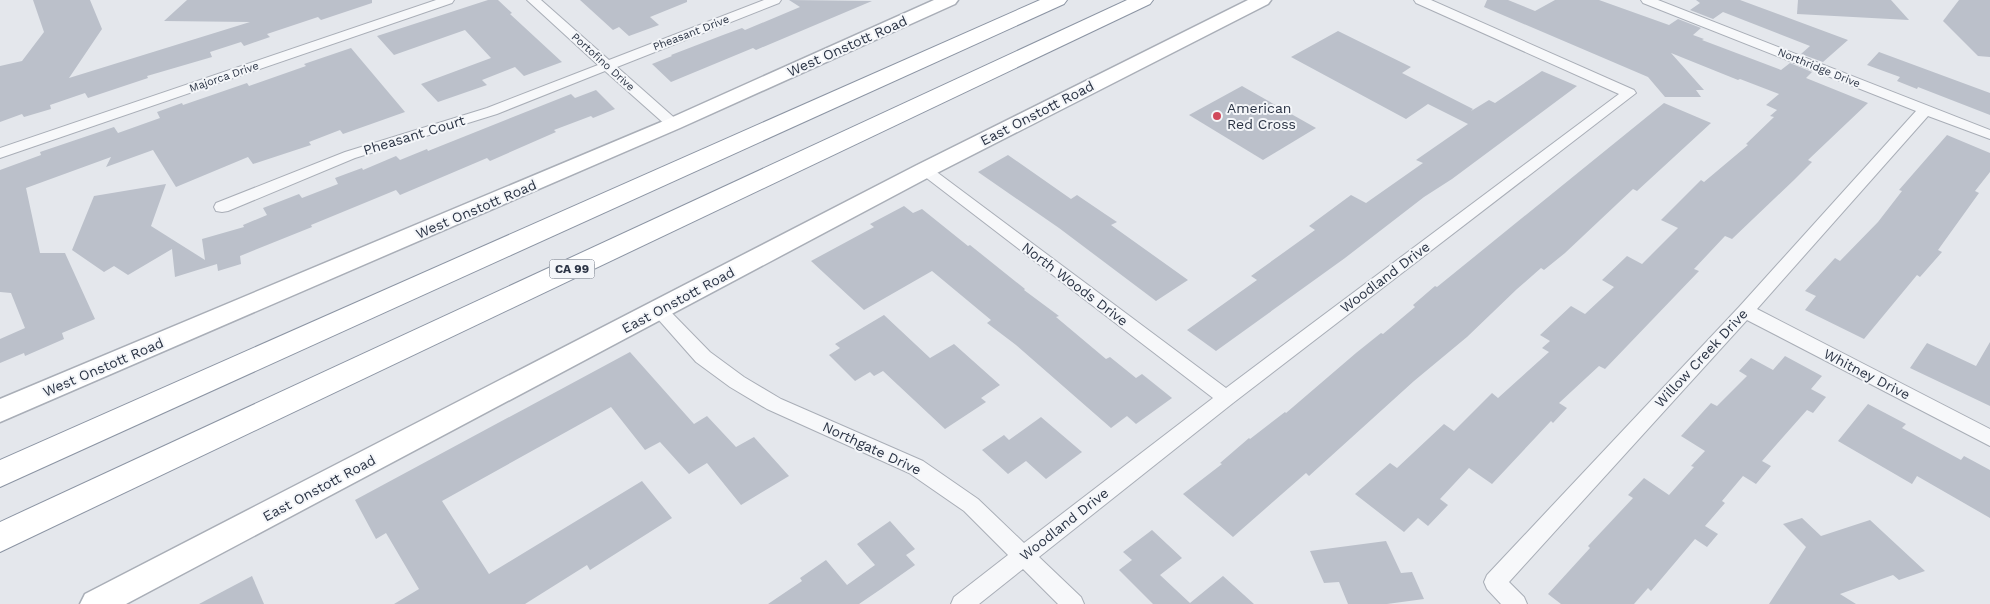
<svg xmlns="http://www.w3.org/2000/svg" width="1990" height="604" viewBox="0 0 1990 604" font-family="'Work Sans',sans-serif">
<style>
.building{fill:#bbc0ca}
.lines{fill:none;stroke-linecap:round;stroke-linejoin:round}
.street-casing{stroke:#a9aeb7;stroke-width:2}
.secondary-casing{stroke:#a9aeb7;stroke-width:3}
.highway-casing{stroke:#8b94a3;stroke-width:2}
.street{fill:#f7f8fa;fill-rule:evenodd}
.secondary{fill:#fff;fill-rule:evenodd}
.highway{fill:#fff;fill-rule:evenodd}
.poi-dot{fill:#d1495b;stroke:#f4f6f9;stroke-width:2}
.labels{text-anchor:middle;dominant-baseline:central;stroke-width:4;stroke-linejoin:round;paint-order:stroke}
.far-street-label{font-size:11px;fill:#2b3445;stroke:#f4f6f9}
.shield{fill:#f4f6f9;stroke:#676e7b;stroke-width:1}
.shield-label{font-size:12px;font-weight:bold;fill:#2b3445}
.street-label{font-size:14px;fill:#2b3445;stroke:#f4f6f9}
.poi-label{font-size:14px;fill:#2b3445;stroke:#f4f6f9;text-anchor:start}
</style>
<rect width="100%" height="100%" fill="#e4e7ec"/>
<g class="building">
<polygon points="33,0 90,0 102,29 69,78 250,22 164,21 187,0 372,0 372,3 321,20 318,17 267,34 270,37 244,46 241,42 210,52 212,57 147,76 148,78 88,98 85,93 50,105 51,109 24,117 22,114 0,122 0,66 22,61 44,32"/>
<polygon points="488,0 498,0 512,13 510,14 562,62 524,76 515,67 482,80 487,85 438,102 421,84 491,58 465,30 394,55 377,36"/>
<polygon points="580,0 687,0 687,2 650,17 659,25 629,36 619,27 613,30"/>
<polygon points="789,0 872,1 756,50 753,48 671,82 652,64 672,56 671,55 723,35 742,28 745,30 800,7"/>
<polygon points="1487,0 1508,0 1535,11 1555,0 1599,0 1669,25 1678,19 1701,28 1693,35 1704,39 1702,40 1781,70 1790,63 1812,72 1806,78 1868,103 1808,160 1812,162 1794,180 1732,239 1725,236 1694,269 1699,271 1605,369 1599,366 1559,403 1567,408 1553,423 1551,421 1492,484 1469,468 1440,499 1448,505 1428,526 1418,518 1404,532 1355,494 1390,463 1397,468 1444,424 1454,431 1492,393 1498,398 1549,352 1542,348 1550,341 1540,335 1571,306 1585,314 1614,287 1602,280 1627,256 1642,264 1678,228 1661,220 1701,180 1704,182 1748,145 1746,144 1774,117 1770,116 1777,110 1766,105 1779,94 1740,79 1738,80 1671,53 1704,90 1696,90 1701,97 1665,97 1648,77 1484,7"/>
<polygon points="1696,0 1740,0 1848,40 1823,62 1801,54 1810,46 1723,12 1713,19 1690,10 1700,3"/>
<polygon points="1798,0 1891,0 1909,20 1797,14"/>
<polygon points="1959,0 1990,0 1990,57 1978,56 1943,21"/>
<polygon points="1338,31 1411,67 1402,73 1473,109 1471,111 1489,100 1495,103 1542,71 1577,86 1452,179 1424,197 1345,258 1216,351 1187,330 1257,280 1251,276 1315,230 1309,226 1351,195 1366,203 1423,163 1416,160 1468,124 1428,104 1406,119 1291,57"/>
<polygon points="351,48 405,112 343,134 340,130 309,142 311,145 253,164 248,157 176,187 153,150 106,167 111,157 26,188 40,253 65,253 95,319 62,333 64,339 25,356 24,353 0,363 0,339 25,328 11,293 0,292 0,170 41,155 40,152 114,127 118,133 160,118 157,112 182,103 183,105 247,83 249,86 306,66 304,64"/>
<polygon points="1879,52 1990,93 1990,115 1918,87 1917,89 1897,81 1900,77 1867,65"/>
<polygon points="1242,86 1316,128 1263,160 1189,115"/>
<polygon points="596,90 615,109 593,118 591,116 554,130 556,132 490,161 487,158 400,195 396,190 311,225 312,227 240,256 241,264 218,271 217,264 175,277 172,249 128,275 114,266 104,272 72,250 94,196 166,184 151,226 205,260 202,239 244,227 243,225 267,215 263,208 299,194 302,198 338,184 335,178 362,168 363,170 396,156 400,160 427,149 428,151 571,94 575,98"/>
<polygon points="1664,103 1711,123 1637,191 1633,189 1565,253 1544,270 1541,268 1517,289 1467,337 1414,381 1309,476 1306,473 1233,537 1183,494 1222,464 1220,463 1249,438 1250,439 1285,412 1286,413 1356,353 1381,333 1383,334 1415,307 1413,305 1435,286 1437,287"/>
<polygon points="1947,135 1990,153 1990,172 1975,191 1979,193 1938,250 1942,252 1920,277 1917,275 1864,339 1805,310 1816,296 1805,291 1835,258 1840,261 1878,222 1902,191 1899,190"/>
<polygon points="1008,155 1071,199 1077,195 1105,214 1117,222 1111,225 1188,280 1156,301 1059,228 978,172"/>
<polygon points="904,206 913,213 922,209 968,246 970,245 1025,289 1024,290 1059,316 1056,317 1106,359 1110,357 1136,378 1142,374 1172,398 1136,424 1127,416 1111,428 1016,345 987,323 991,320 932,271 864,310 811,261 874,227 870,224"/>
<polygon points="884,315 930,358 954,344 1000,385 981,398 986,402 945,429 883,371 874,376 870,372 855,381 829,355 840,348 835,344"/>
<polygon points="1990,342 1990,406 1910,368 1927,343 1976,366"/>
<polygon points="630,352 694,424 707,416 736,447 754,437 789,476 741,505 707,463 689,474 660,442 645,450 611,407 442,501 489,574 642,481 672,518 590,570 587,565 525,604 394,604 419,589 386,533 376,539 355,500"/>
<polygon points="1785,356 1822,376 1811,389 1826,397 1813,413 1807,410 1762,461 1771,466 1756,484 1743,476 1722,501 1725,503 1705,526 1718,534 1707,547 1695,539 1651,591 1648,588 1634,604 1561,604 1548,594 1590,548 1588,546 1633,498 1628,495 1644,478 1669,495 1694,467 1691,466 1705,451 1681,436 1711,403 1717,406 1747,376 1739,371 1751,358 1773,370"/>
<polygon points="1868,404 1906,424 1902,428 1961,460 1964,456 1990,470 1990,518 1917,476 1912,484 1838,441"/>
<polygon points="1041,417 1082,452 1046,479 1026,461 1008,474 982,450 1004,435 1009,440"/>
<polygon points="1802,518 1821,536 1870,520 1925,571 1899,580 1893,575 1840,594 1856,604 1769,604 1806,547 1783,524"/>
<polygon points="890,521 915,549 906,555 915,565 881,589 859,604 768,604 802,581 800,578 826,560 847,585 875,565 857,544"/>
<polygon points="1152,530 1182,558 1160,575 1190,603 1223,576 1254,604 1153,604 1119,570 1132,560 1123,552"/>
<polygon points="1386,541 1401,573 1412,572 1424,599 1387,604 1348,604 1339,582 1324,583 1310,551"/>
<polygon points="252,576 264,604 199,604"/>
</g>
<g class="lines">
<defs>
<g id="street">
<polygon points="436,0 454,0 452,3 0,158 0,148"/>
<polygon points="527,0 541,0 609,60 764,0 781,0 779,3 617,67 678,121 680,124 678,127 668,127 605,71 497,114 355,158 228,211 222,212 216,211 214,207 216,203 345,152 487,108 598,65"/>
<polygon points="1414,0 1431,0 1634,90 1636,93 1233,403 1039,557 1081,597 1084,604 1058,604 1023,569 979,604 951,604 954,597 1008,555 964,511 909,473 767,409 730,387 696,362 650,310 653,306 659,304 665,306 710,352 744,377 781,399 923,461 978,499 1024,543 1213,398 920,173 917,170 920,167 930,167 1226,388 1619,94 1416,3"/>
<polygon points="1641,0 1658,0 1990,130 1990,139 1928,116 1757,309 1990,429 1990,446 1747,320 1509,582 1524,597 1527,604 1501,604 1487,589 1484,582 1487,575 1739,307 1916,111 1643,3"/>
</g>
<g id="secondary">
<polygon points="934,0 958,0 955,4 680,128 0,422 0,399 666,120"/>
<polygon points="1248,0 1271,0 1268,4 933,175 126,604 80,604 85,594 917,165"/>
</g>
<g id="highway">
<polygon points="1040,0 1067,0 1064,4 0,487 0,460"/>
<polygon points="1127,0 1153,0 1150,4 0,552 0,522"/>
</g>
</defs>
<use href="#street" class="street-casing"/>
<use href="#secondary" class="secondary-casing"/>
<use href="#highway" class="highway-casing"/>
<use href="#street" class="street"/>
<use href="#secondary" class="secondary"/>
<use href="#highway" class="highway"/>
</g>
<circle class="poi-dot" cx="1217" cy="116" r="5"/>
<g class="labels">
<g class="far-street-label">
<text transform="translate(691 33) rotate(-21)">Pheasant Drive</text>
<text transform="translate(603 62) rotate(42)">Portofino Drive</text>
<text transform="translate(1819 68) rotate(22)">Northridge Drive</text>
<text transform="translate(224 77) rotate(-19)">Majorca Drive</text>
</g>
<rect class="shield" x="549.5" y="259.5" width="45" height="19" rx="4"/>
<g class="shield-label">
<text x="572" y="269">CA 99</text>
</g>
<g class="street-label">
<text transform="translate(847 46) rotate(-24)">West Onstott Road</text>
<text transform="translate(1037 113) rotate(-27)">East Onstott Road</text>
<text transform="translate(414 135) rotate(-17)">Pheasant Court</text>
<text transform="translate(476 209) rotate(-23)">West Onstott Road</text>
<text transform="translate(1385 277) rotate(-37)">Woodland Drive</text>
<text transform="translate(1075 284) rotate(37)">North Woods Drive</text>
<text transform="translate(678 300) rotate(-28)">East Onstott Road</text>
<text transform="translate(1701 358) rotate(-47)">Willow Creek Drive</text>
<text transform="translate(103 367) rotate(-23)">West Onstott Road</text>
<text transform="translate(1867 374) rotate(27)">Whitney Drive</text>
<text transform="translate(872 448) rotate(25)">Northgate Drive</text>
<text transform="translate(319 488) rotate(-28)">East Onstott Road</text>
<text transform="translate(1064 524) rotate(-38)">Woodland Drive</text>
</g>
<g class="poi-label">
<text x="1227" y="108">American<tspan x="1227" dy="16">Red Cross</tspan></text>
</g>
</g>
</svg>
